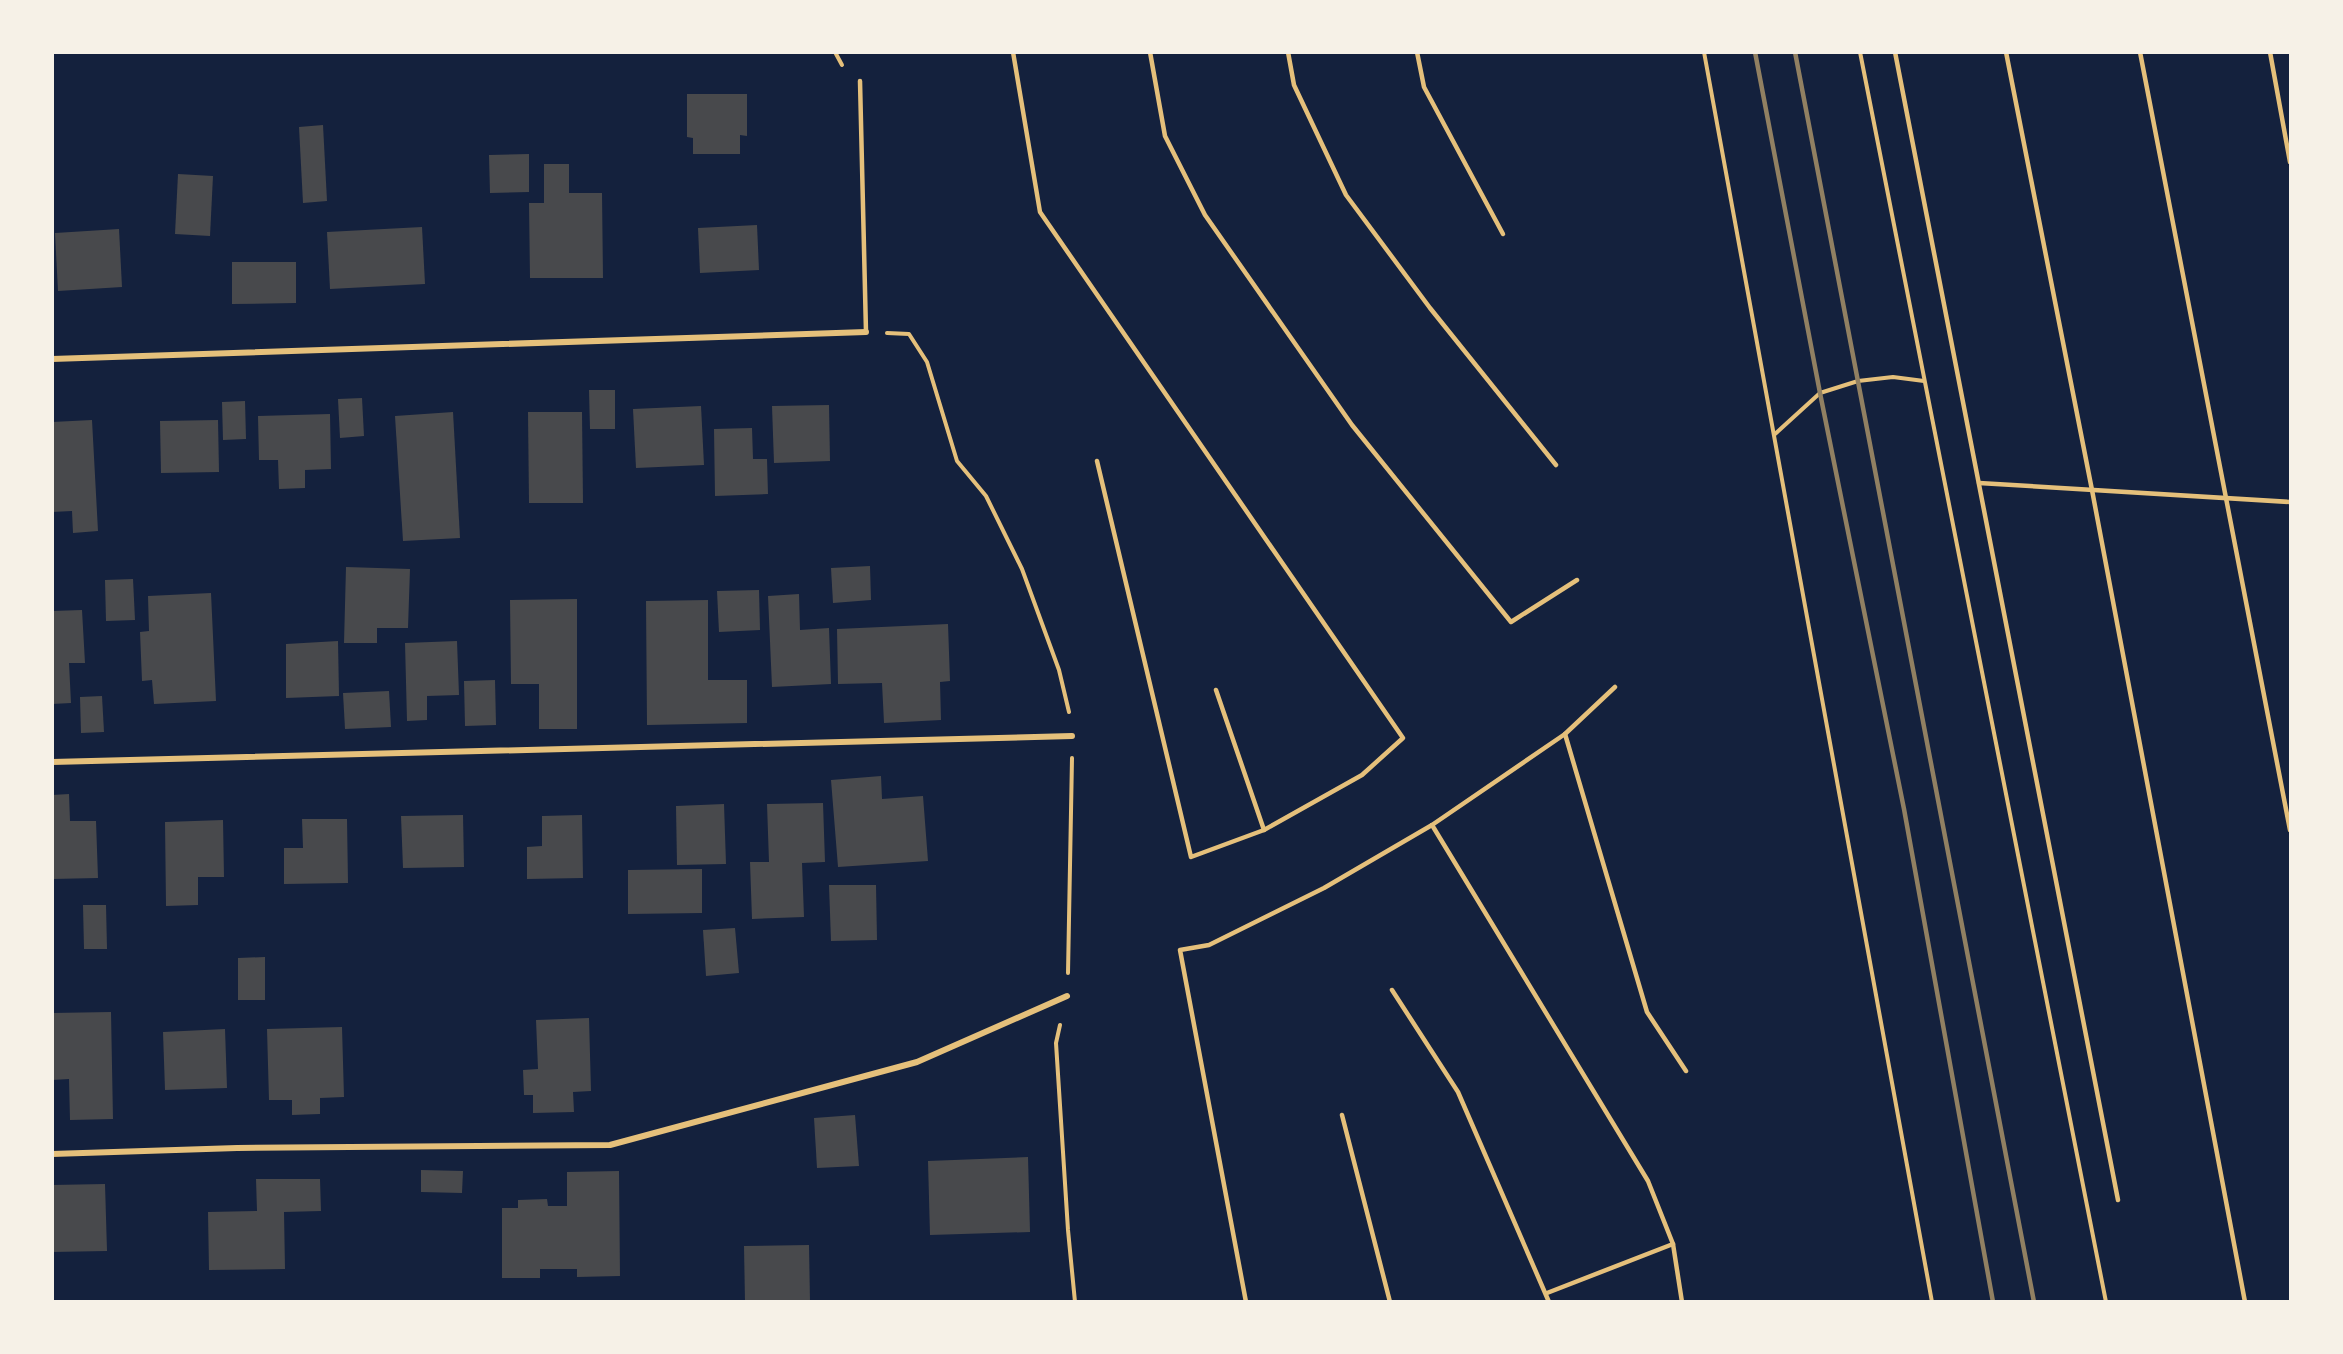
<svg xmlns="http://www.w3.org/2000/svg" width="2343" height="1354" viewBox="0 0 2343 1354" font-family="Barlow,sans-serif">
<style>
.building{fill:#48494c}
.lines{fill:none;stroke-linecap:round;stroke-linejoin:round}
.path{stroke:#e5c07b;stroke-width:4}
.service{stroke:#e5c07b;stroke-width:4.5}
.minor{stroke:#e5c07b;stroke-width:6}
.rail{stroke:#918062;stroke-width:4.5}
</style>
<rect width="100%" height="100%" fill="#14213d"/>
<g class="building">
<polygon points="687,94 747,94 747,136 740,135 740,154 693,154 693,138 687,137"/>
<polygon points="323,125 327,201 303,203 299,127"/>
<polygon points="529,154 529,192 490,193 489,155"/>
<polygon points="544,164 569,164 569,193 602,193 603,278 530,278 529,203 544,203"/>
<polygon points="178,174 213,176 210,236 175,234"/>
<polygon points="757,225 759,270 700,273 698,228"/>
<polygon points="422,227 425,284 330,289 327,232"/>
<polygon points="119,229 122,287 58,291 55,233"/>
<polygon points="232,262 296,262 296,303 232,304"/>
<polygon points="589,390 615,390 615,429 590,429"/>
<polygon points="362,398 364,436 340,438 338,399"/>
<polygon points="245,401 246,439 223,440 222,402"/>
<polygon points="829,405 830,461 774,463 772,406"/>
<polygon points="701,406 704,465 636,468 633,409"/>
<polygon points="453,412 460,538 403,541 395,416"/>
<polygon points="528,412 582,412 583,503 529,503"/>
<polygon points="330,414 331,469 305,470 305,488 279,489 278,460 259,460 258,416"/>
<polygon points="92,420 98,531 73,533 72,511 52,512 52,422"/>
<polygon points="218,420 219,472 161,473 160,421"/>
<polygon points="752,428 753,459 767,459 768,494 715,496 714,429"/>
<polygon points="870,566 871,600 833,603 831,568"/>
<polygon points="346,567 410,569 408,628 377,628 377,643 344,643"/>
<polygon points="133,579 135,620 106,621 105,580"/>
<polygon points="759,590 760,630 719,632 717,591"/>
<polygon points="211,593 216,701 154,704 152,680 142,681 140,632 149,631 148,596"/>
<polygon points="799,594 800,630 829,628 831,684 772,687 768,596"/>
<polygon points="577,599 577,729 539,729 539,684 511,684 510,600"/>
<polygon points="708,600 708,680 747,680 747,723 647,725 646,601"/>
<polygon points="82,610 85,663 69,663 71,703 52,704 52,611"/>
<polygon points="948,624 950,681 940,682 941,720 884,723 882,683 838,684 837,629"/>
<polygon points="338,641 339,696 286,698 286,644"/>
<polygon points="457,641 459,695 427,696 427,720 407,721 405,643"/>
<polygon points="495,680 496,725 465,726 464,681"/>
<polygon points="389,691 391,727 345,729 343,693"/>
<polygon points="102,696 104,732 81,733 80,697"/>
<polygon points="881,776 882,799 923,796 928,861 838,867 831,780"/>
<polygon points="69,794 70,821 96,821 98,878 52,879 52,795"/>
<polygon points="823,803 825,862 802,863 804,917 752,919 750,862 769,862 767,804"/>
<polygon points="724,804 726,864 677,865 676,806"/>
<polygon points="463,815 464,867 403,868 401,816"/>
<polygon points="582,815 583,878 527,879 527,847 542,846 542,816"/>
<polygon points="302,819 347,819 348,883 284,884 284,848 303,848"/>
<polygon points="223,820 224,877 198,877 198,905 166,906 165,822"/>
<polygon points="702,869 702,913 628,914 628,870"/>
<polygon points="829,885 876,885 877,940 831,941"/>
<polygon points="83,905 106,905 107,949 84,949"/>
<polygon points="735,928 739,973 706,976 703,930"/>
<polygon points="265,957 265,1000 238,1000 238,958"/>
<polygon points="111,1012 113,1119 70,1120 69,1079 52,1080 52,1013"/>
<polygon points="589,1018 591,1091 573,1092 574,1112 533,1113 533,1095 524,1095 523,1070 538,1069 536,1020"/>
<polygon points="342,1027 344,1097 320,1098 320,1114 292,1115 292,1100 269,1100 267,1029"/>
<polygon points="225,1029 227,1088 165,1090 163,1032"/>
<polygon points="855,1115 859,1166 817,1168 814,1118"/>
<polygon points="1028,1157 1030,1232 930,1235 928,1161"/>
<polygon points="421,1170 463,1171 462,1193 421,1192"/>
<polygon points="619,1171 620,1276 577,1277 577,1269 540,1269 540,1278 502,1278 502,1208 518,1208 518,1200 547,1199 548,1206 567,1206 567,1172"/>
<polygon points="256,1179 320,1179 321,1211 284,1212 285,1269 209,1270 208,1212 257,1211"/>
<polygon points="105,1184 107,1251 52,1252 52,1185"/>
<polygon points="809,1245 810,1302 745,1302 744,1246"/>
</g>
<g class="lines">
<g class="path">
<polyline points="835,52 842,65"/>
<polyline points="1704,52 1932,1302"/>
<polyline points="1860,52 2106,1302"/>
<polyline points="887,333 909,334 927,362 957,461 986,496 1022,569 1059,670 1069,712"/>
<polyline points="1775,434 1820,393 1858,381 1893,377 1924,381"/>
<polyline points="1068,973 1072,758"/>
<polyline points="1060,1025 1056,1043 1068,1230 1075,1302"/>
</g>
<g class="service">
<polyline points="1013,52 1040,212 1403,738 1362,775 1264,830 1191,857 1097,461"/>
<polyline points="1150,52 1165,136 1205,215 1352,425 1511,622 1577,580"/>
<polyline points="1288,52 1294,85 1346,195 1430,308 1556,465"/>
<polyline points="1417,52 1424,87 1503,234"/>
<polyline points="1895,52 2118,1200"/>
<polyline points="2006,52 2092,490 2245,1302"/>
<polyline points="2140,52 2290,830"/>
<polyline points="2270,52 2290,162"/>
<polyline points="860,81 866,332"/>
<polyline points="1979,483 2290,502"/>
<polyline points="1216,690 1264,830"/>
<polyline points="1565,734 1647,1012 1686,1071"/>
<polyline points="1432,825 1648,1181 1673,1244 1682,1302"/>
<polyline points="1392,990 1458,1092 1549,1302"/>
<polyline points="1342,1115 1390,1302"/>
<polyline points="1547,1293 1673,1244"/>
<polyline points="1246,1302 1180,950 1209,945 1324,888 1432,825 1565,734 1615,687"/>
</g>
<g class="minor">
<polyline points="52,359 866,332"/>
<polyline points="52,762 1072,736"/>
<polyline points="52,1154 237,1148 610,1145 917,1062 1067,996"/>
</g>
<g class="rail">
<polyline points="1755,52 1820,393 1904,809 1993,1302"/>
<polyline points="1795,52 2034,1302"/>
</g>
</g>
<rect width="2343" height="1354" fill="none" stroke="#f6f1e7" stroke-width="108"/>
</svg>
